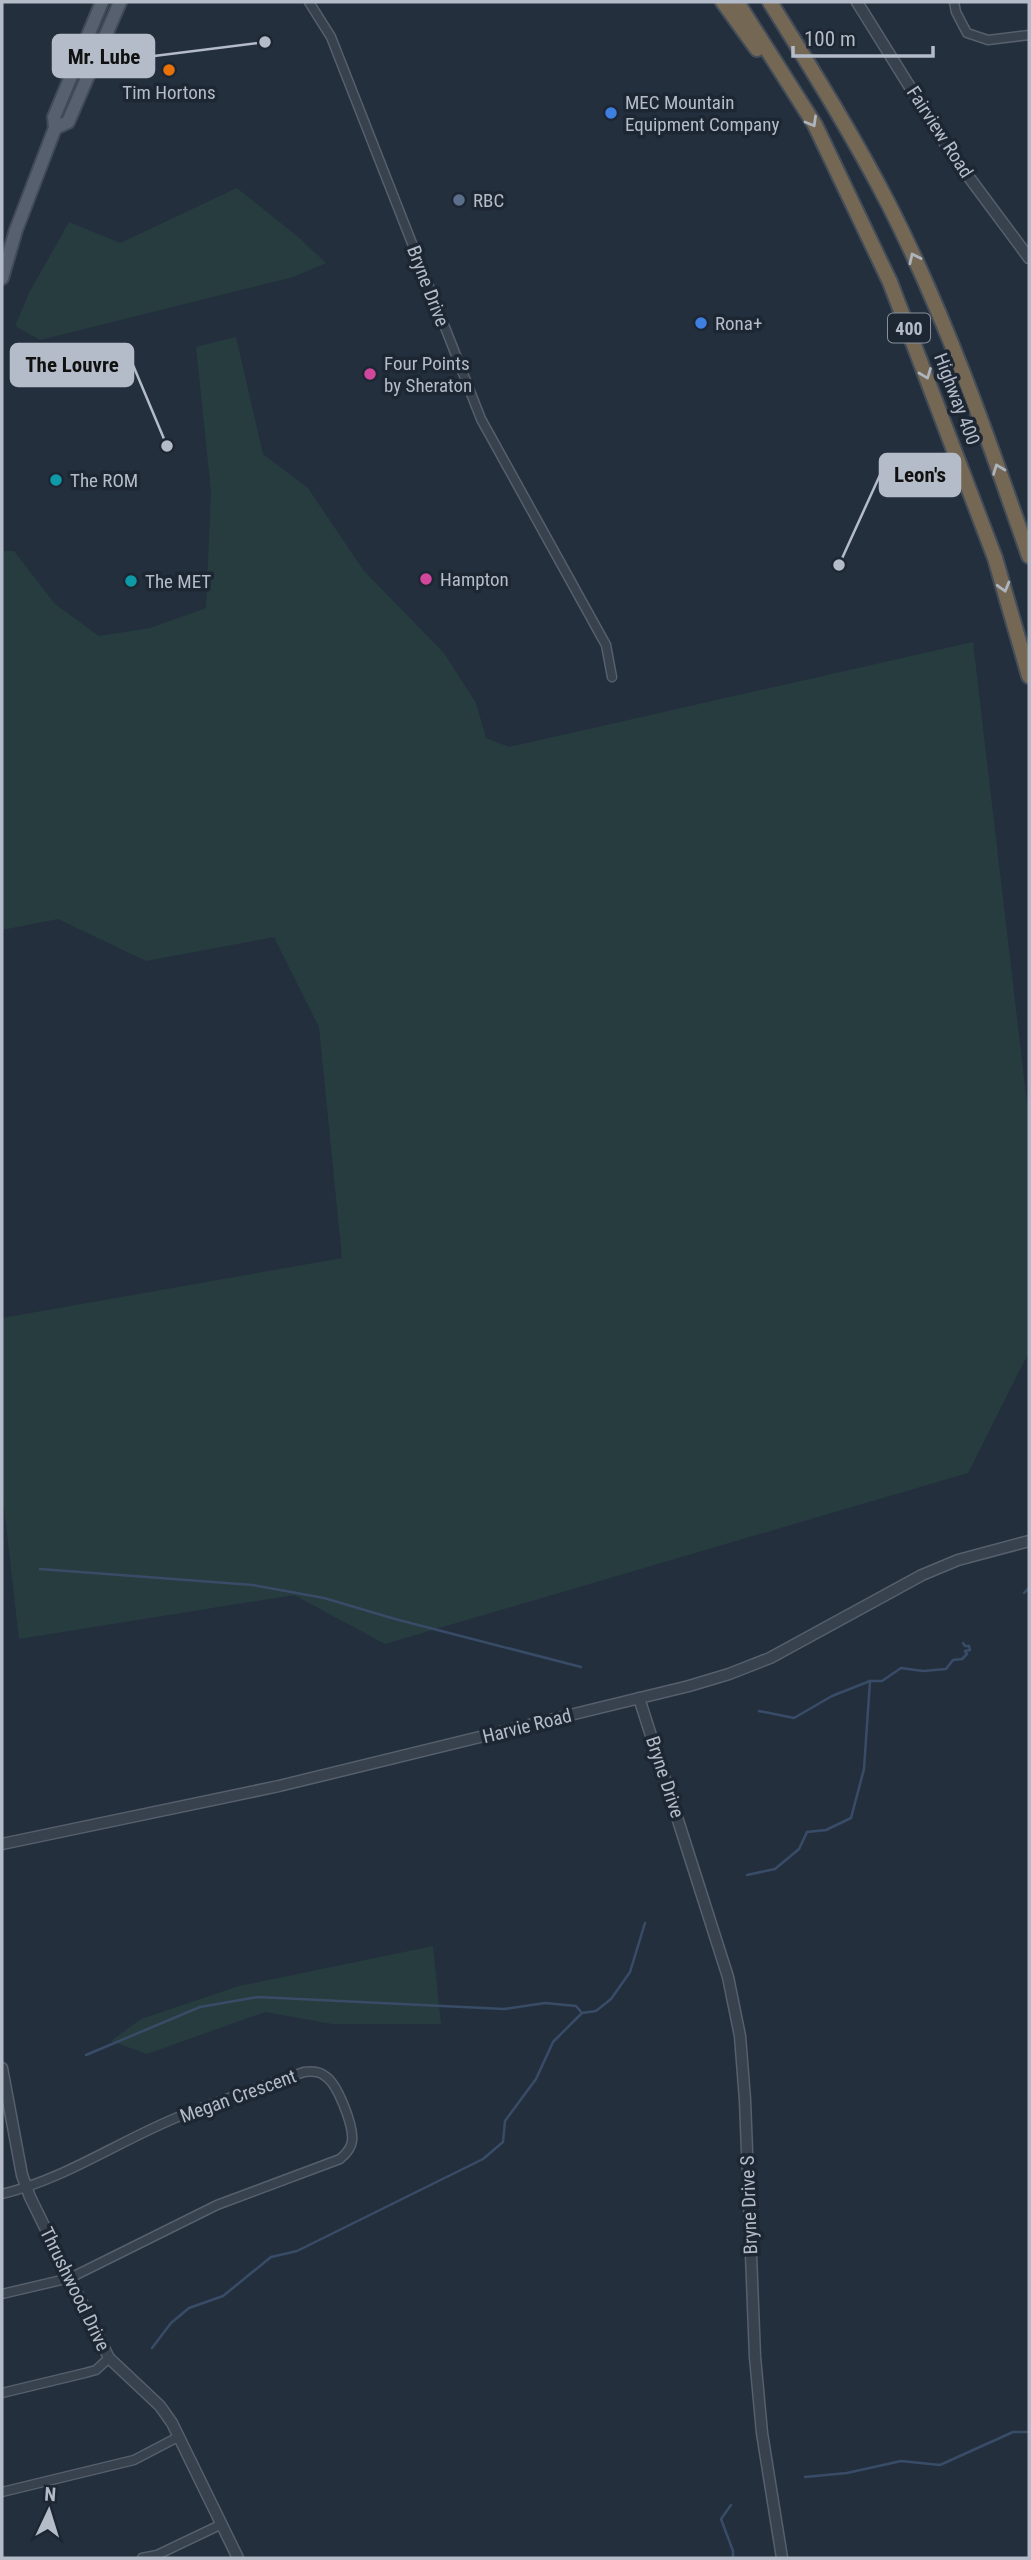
<svg xmlns="http://www.w3.org/2000/svg" width="1031" height="2560" viewBox="0 0 1031 2560" font-family="'Roboto Condensed',sans-serif">
<style>
.green{fill:#263c3f}
.lines{fill:none;stroke-linecap:round;stroke-linejoin:round}
.stream{stroke:#394c67;stroke-width:2.5}
.minor-casing{stroke:#565f6c;stroke-width:11}
.tertiary-casing{stroke:#565f6c;stroke-width:13}
.primary-casing{stroke:#414a57;stroke-width:16}
.motorway-casing{stroke:#434c59;stroke-width:18}
.minor{stroke:#38414e;stroke-width:8}
.tertiary{stroke:#38414e;stroke-width:10}
.primary{stroke:#56606e;stroke-width:12}
.motorway{stroke:#746855;stroke-width:14}
.oneway{stroke:#aeb4bd}
.food-dot{fill:#e8710a;stroke:#1d2633;stroke-width:2.5}
.shop-dot{fill:#3f7fe0;stroke:#1d2633;stroke-width:2.5}
.service-dot{fill:#5c6f8a;stroke:#1d2633;stroke-width:2.5}
.hotel-dot{fill:#d1479c;stroke:#1d2633;stroke-width:2.5}
.culture-dot{fill:#0f9aa8;stroke:#1d2633;stroke-width:2.5}
.labels{text-anchor:middle;dominant-baseline:central;stroke-width:7;stroke-linejoin:round;paint-order:stroke}
.shield{fill:#1d2633;stroke:#878f9c;stroke-width:2}
.shield-label{font-size:18px;font-weight:bold;fill:#b4bcc9}
.poi-label{font-size:19px;fill:#b4bcc9;stroke:#1d2633;text-anchor:start}
.street-label{font-size:19px;fill:#b4bcc9;stroke:#1d2633}
.leader{fill:none;stroke:#b4bcc9;stroke-width:2.5}
.callout-dot{fill:#b4bcc9;stroke:#1d2633;stroke-width:2.5}
.callout{fill:#b4bcc9;stroke:#b4bcc9;stroke-width:2.5}
.callout-label{font-size:21px;text-anchor:middle;font-weight:bold;fill:#111}
</style>
<rect width="100%" height="100%" fill="#242f3e"/>
<g class="green">
<polygon points="237,188 297,236 326,263 293,277 40,340 15,326 29,293 69,222 120,243"/>
<polygon points="236,337 263,454 308,488 364,571 444,653 476,703 486,738 509,747 973,642 1029,1120 1029,1352 968,1473 385,1644 294,1595 19,1639 2,1490 2,1318 342,1258 319,1027 274,937 146,961 58,919 2,930 2,551 14,551 55,604 99,636 150,628 206,608 211,491 196,347"/>
<polygon points="433,1946 441,2024 332,2024 265,2012 147,2054 111,2041 141,2019 239,1986"/>
</g>
<g class="lines">
<g class="stream">
<polyline points="40,1569 253,1585 324,1598 395,1619 581,1667"/>
<polyline points="1024,1593 1029,1588"/>
<polyline points="759,1711 794,1718 832,1696 870,1681 882,1681 901,1668 923,1671 946,1669 953,1660 962,1659 967,1654 965,1651 970,1650 969,1646 965,1646 963,1643"/>
<polyline points="747,1875 775,1869 799,1849 807,1832 826,1830 851,1818 864,1769 870,1681"/>
<polyline points="86,2055 200,2007 258,1997 504,2009 545,2003 576,2006 582,2013"/>
<polyline points="152,2348 171,2323 189,2308 223,2296 271,2257 297,2251 483,2159 503,2142 505,2121 536,2079 553,2042 582,2013 596,2011 611,1999 630,1972 645,1923"/>
<polyline points="805,2477 847,2473 901,2461 940,2465 1013,2432 1029,2432"/>
<polyline points="731,2505 721,2519 733,2551 733,2558"/>
</g>
<defs>
<g id="minor">
<polyline points="309,2 331,37 481,419 606,645 612,677"/>
<polyline points="954,2 956,12 967,33 988,40 1029,35"/>
<path d="M2,2194C65,2179 119,2141 178,2117C219,2100 262,2087 304,2072C312,2071 319,2071 325,2076C338,2084 354,2127 352,2141C351,2149 346,2154 340,2159L217,2205L70,2278L2,2294"/>
<polyline points="2,2393 85,2373 96,2370 109,2358"/>
<polyline points="2,2492 134,2460 178,2437"/>
<polyline points="142,2558 157,2555 222,2524"/>
</g>
<g id="tertiary">
<polyline points="857,2 951,153 1029,258"/>
<polyline points="639,1698 728,1977 740,2036 745,2100 755,2357 762,2433 782,2558"/>
<polyline points="2,1844 279,1786 689,1686 729,1674 770,1658 922,1575 958,1560 1029,1541"/>
<polyline points="2,2068 22,2175 30,2197 109,2358 160,2406 172,2423 238,2558"/>
</g>
<g id="primary">
<polyline points="55,128 68,122 120,2"/>
<polyline points="2,278 16,230 55,128 54,117 102,2"/>
</g>
<g id="motorway">
<polyline points="723,2 757,49"/>
<polyline points="737,2 815,125 890,282 995,558 1029,676"/>
<path d="M770,2C811,68 853,135 889,205C946,317 988,438 1029,556"/>
</g>
</defs>
<use href="#minor" class="minor-casing"/>
<use href="#tertiary" class="tertiary-casing"/>
<use href="#primary" class="primary-casing"/>
<use href="#motorway" class="motorway-casing"/>
<use href="#minor" class="minor"/>
<use href="#tertiary" class="tertiary"/>
<use href="#primary" class="primary"/>
<use href="#motorway" class="motorway"/>
</g>
<defs><path id="oneway-chevron" d="M-2-3.5L2.5 0L-2 3.5" fill="none" stroke-width="1.6" stroke-linecap="round" stroke-linejoin="round" transform="scale(1.75)"/></defs>
<g class="oneway">
<use href="#oneway-chevron" transform="translate(812 122) rotate(60)"/>
<use href="#oneway-chevron" transform="translate(914 258) rotate(-115)"/>
<use href="#oneway-chevron" transform="translate(926 374) rotate(69)"/>
<use href="#oneway-chevron" transform="translate(998 469) rotate(-111)"/>
<use href="#oneway-chevron" transform="translate(1004 587) rotate(74)"/>
</g>
<circle class="food-dot" cx="169" cy="70" r="7"/>
<g class="shop-dot">
<circle cx="611" cy="113" r="7"/>
<circle cx="701" cy="323" r="7"/>
</g>
<circle class="service-dot" cx="459" cy="200" r="7"/>
<g class="hotel-dot">
<circle cx="370" cy="374" r="7"/>
<circle cx="426" cy="579" r="7"/>
</g>
<g class="culture-dot">
<circle cx="56" cy="480" r="7"/>
<circle cx="131" cy="581" r="7"/>
</g>
<g class="labels">
<rect class="shield" x="888" y="313.5" width="42" height="29" rx="5"/>
<g class="shield-label">
<text x="909" y="328">400</text>
</g>
<g class="poi-label">
<text x="169" y="92" text-anchor="middle">Tim Hortons</text>
<text x="625" y="102">MEC Mountain<tspan x="625" dy="22">Equipment Company</tspan></text>
<text x="473" y="200">RBC</text>
<text x="715" y="323">Rona+</text>
<text x="384" y="363">Four Points<tspan x="384" dy="22">by Sheraton</tspan></text>
<text x="70" y="480">The ROM</text>
<text x="440" y="579">Hampton</text>
<text x="145" y="581">The MET</text>
</g>
<g class="street-label">
<text transform="translate(940 132) rotate(57)">Fairview Road</text>
<text transform="translate(428 286) rotate(69)">Bryne Drive</text>
<text transform="translate(957 399) rotate(69)">Highway 400</text>
<text transform="translate(527 1726) rotate(-14)">Harvie Road</text>
<text transform="translate(665 1777) rotate(72)">Bryne Drive</text>
<text transform="translate(238 2096) rotate(-20)">Megan Crescent</text>
<text transform="translate(749 2205) rotate(-92)">Bryne Drive S</text>
<text transform="translate(75 2289) rotate(64)">Thrushwood Drive</text>
</g>
</g>
<path class="leader" d="M265 42L154 56M167 446L133 365M839 565L880 475"/>
<g class="callout-dot">
<circle cx="265" cy="42" r="7"/>
<circle cx="167" cy="446" r="7"/>
<circle cx="839" cy="565" r="7"/>
</g>
<g class="callout">
<rect x="53" y="35" width="101" height="42" rx="7"/>
<rect x="11" y="344" width="122" height="42" rx="7"/>
<rect x="880" y="454" width="80" height="42" rx="7"/>
</g>
<g class="callout-label">
<text x="104" y="64">Mr. Lube</text>
<text x="72" y="372">The Louvre</text>
<text x="920" y="482">Leon's</text>
</g>
<rect width="1031" height="2560" fill="none" stroke="#b4bcc9" stroke-width="7"/>
<g transform="translate(49 2511) rotate(4)" stroke="#1d2633" stroke-width="5" paint-order="stroke">
<path d="M0-5L12 26L0 18L-12 26Z" fill="#b4bcc9"/>
<text y="-10" font-size="19" font-weight="bold" text-anchor="middle" fill="#b4bcc9">N</text>
</g>
<path d="M793 46v10h140v-10" fill="none" stroke="#b4bcc9" stroke-width="3.5"/>
<text x="804" y="46" font-size="21" fill="#b4bcc9" stroke="#1d2633" stroke-width="5" paint-order="stroke">100 m</text>
</svg>
